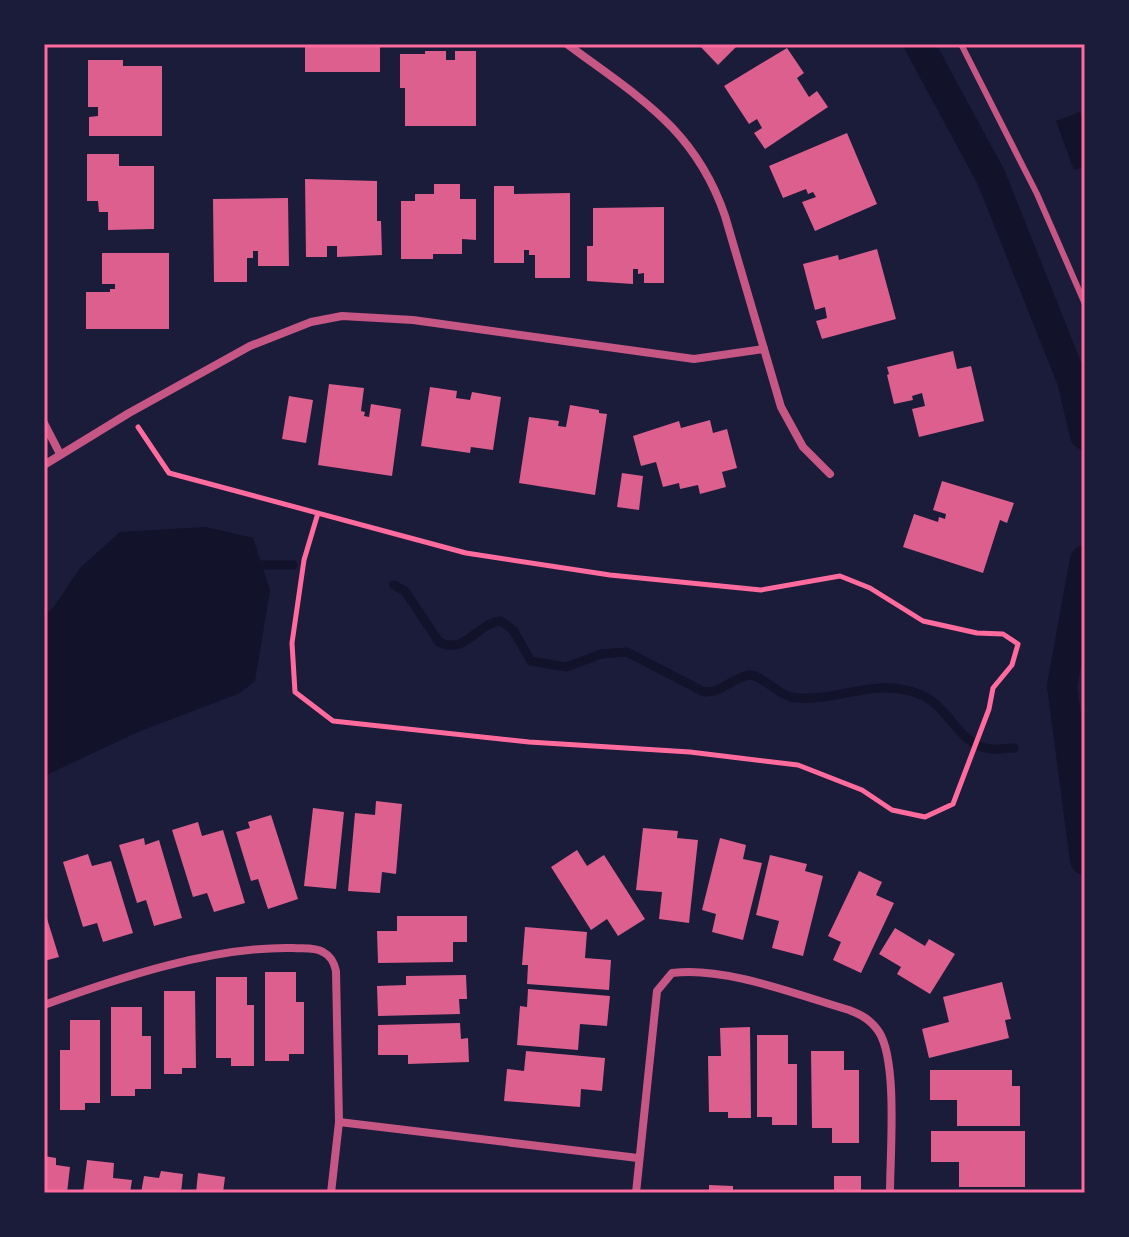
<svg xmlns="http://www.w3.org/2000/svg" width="1129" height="1237" viewBox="0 0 1129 1237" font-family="Rubik,sans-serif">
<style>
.water{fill:#12122b}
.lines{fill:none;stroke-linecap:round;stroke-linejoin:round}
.stream{stroke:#12122b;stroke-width:9}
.canal{stroke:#12122b;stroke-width:30}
.building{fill:#dd5f8e}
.path{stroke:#ff6b9d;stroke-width:5}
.service{stroke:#c65784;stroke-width:6}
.minor{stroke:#c65784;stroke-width:8}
.neatline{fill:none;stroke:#ff6b9d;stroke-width:3}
</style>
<rect width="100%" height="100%" fill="#1b1b3a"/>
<g class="water">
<polygon points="1080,112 1085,125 1085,167 1074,170 1056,121"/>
<polygon points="206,527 253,538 270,590 255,681 240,693 138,732 44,776 44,615 53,608 80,568 120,532"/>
</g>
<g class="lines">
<g class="stream">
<polyline points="262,565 293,565"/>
<path d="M394,585L405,591L439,642C465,656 478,622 501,621L513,630L531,661L566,667L601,654L627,652L704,692C722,693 732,678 749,675C762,674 778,697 798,698C842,701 873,677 919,694C949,705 958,745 990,749C997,750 1007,748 1014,748"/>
</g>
<g class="canal">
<polyline points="919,44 991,177 1072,380 1085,435"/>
<polyline points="1085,560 1062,686 1085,860"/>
</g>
</g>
<g class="building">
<rect x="305" y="44" width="75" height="28"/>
<polygon points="698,44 739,44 718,65"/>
<polygon points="787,48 804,73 797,78 809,97 817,91 828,107 765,149 754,133 762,128 757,119 749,124 724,86"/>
<polygon points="425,51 446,51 446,60 455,60 455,51 476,51 476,126 405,126 405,88 400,88 400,54 425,54"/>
<polygon points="88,60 123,60 123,66 162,66 162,136 89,136 89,117 98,116 98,107 88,107"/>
<polygon points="847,133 877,204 815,231 802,202 816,197 813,192 808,194 806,189 783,198 769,166"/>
<polygon points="87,154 119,154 119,166 154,166 154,229 108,230 108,212 99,212 98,201 87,201"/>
<polygon points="305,179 377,181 377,221 381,221 382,255 337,257 337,246 327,246 327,257 306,257"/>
<polygon points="434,184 460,184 460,199 476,199 476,240 462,239 462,254 433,254 433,259 401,259 401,201 415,201 415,194 434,194"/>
<polygon points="494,186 514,186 514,194 570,193 570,278 535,278 535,255 529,255 529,250 524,250 524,263 494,263"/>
<polygon points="288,198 289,266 258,266 258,251 253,251 253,258 247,258 247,282 214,282 213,199"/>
<polygon points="664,207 664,283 644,283 644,273 638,274 638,269 633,269 633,284 587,281 587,246 593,246 593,208"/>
<polygon points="877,249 896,319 822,339 816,321 827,318 825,307 815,310 803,264 838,255 839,260"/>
<polygon points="102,253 169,253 169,329 86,329 86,292 110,292 110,289 115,289 115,284 102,284"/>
<polygon points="953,351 957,369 971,366 984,421 919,437 912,409 925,406 922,393 912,396 913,400 894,404 887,375 889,374 887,367"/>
<polygon points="329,384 364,388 361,411 365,412 364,416 369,417 371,404 401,409 392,476 318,465"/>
<polygon points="430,387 457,391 456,398 470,400 472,392 501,397 493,450 471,447 470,453 421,446"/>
<polygon points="289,396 313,400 306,443 282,439"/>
<polygon points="570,405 599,410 599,413 607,414 595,495 519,483 529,417 559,421 558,426 566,427"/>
<polygon points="710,420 713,433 727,429 737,468 722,472 726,487 700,494 698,485 680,489 679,483 663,487 656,462 641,466 633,436 679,421 681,428"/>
<polygon points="622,473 643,476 639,510 617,507"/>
<polygon points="942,481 1014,503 1007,523 1000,520 983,573 903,547 914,514 938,522 939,517 945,519 946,514 933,510"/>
<polygon points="376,801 402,804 396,874 382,872 380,893 348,891 355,813 375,815"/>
<polygon points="313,808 344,812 336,889 304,886"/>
<polygon points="271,815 298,899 268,909 258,879 251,881 236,832 250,828 248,822"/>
<polygon points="198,822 202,836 223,830 245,903 214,912 207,893 193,897 172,830"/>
<polygon points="643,828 678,831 677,838 698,840 689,923 659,919 662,892 636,890"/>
<polygon points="144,838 145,845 159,840 182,918 154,926 146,900 137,903 119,845"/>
<polygon points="720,838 746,845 743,859 762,863 743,940 712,932 716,914 702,910"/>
<polygon points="577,850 587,866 604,855 645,919 618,936 607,919 591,930 551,867"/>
<polygon points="88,854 92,866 111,861 133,933 103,942 97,923 83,927 63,862"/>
<polygon points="770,855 807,864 805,871 823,876 803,956 772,948 779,921 756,915"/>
<polygon points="859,871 882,882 876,895 894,903 861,973 833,960 841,942 828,936"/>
<polygon points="44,909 59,957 44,961"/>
<polygon points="397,916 467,916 467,942 453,942 453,962 378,963 377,931 397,931"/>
<polygon points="525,927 587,932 585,958 611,960 609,990 527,984 528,965 522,965"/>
<polygon points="895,928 925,946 929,939 955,954 930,994 897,974 901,967 879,954"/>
<polygon points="265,972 296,972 296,1002 304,1002 304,1054 289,1054 289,1061 265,1061"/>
<polygon points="466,975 467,999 459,999 460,1014 378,1016 377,986 406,985 406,976"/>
<polygon points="216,977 247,977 247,1005 254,1005 254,1066 231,1066 231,1058 216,1058"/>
<polygon points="1002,982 1011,1019 1005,1020 1009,1038 929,1058 922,1029 949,1022 943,997"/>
<polygon points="528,989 610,996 607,1026 580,1024 578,1050 517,1045 520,1006 527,1007"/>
<polygon points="164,991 195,991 196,1068 182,1068 182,1074 164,1074"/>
<polygon points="111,1007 142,1007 142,1036 151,1036 151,1089 135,1089 135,1096 111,1096"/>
<polygon points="70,1020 100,1020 100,1103 85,1103 85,1110 60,1110 60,1050 70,1050"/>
<polygon points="460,1023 461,1039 468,1038 469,1062 408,1064 408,1055 378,1055 378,1025"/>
<polygon points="750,1027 751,1118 728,1118 728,1112 709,1112 708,1056 721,1056 720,1028"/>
<polygon points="757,1035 788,1035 788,1064 797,1064 797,1125 772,1125 772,1117 757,1117"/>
<polygon points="526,1051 605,1058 602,1091 581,1089 580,1107 504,1101 507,1069 524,1071"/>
<polygon points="811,1051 844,1051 844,1070 859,1070 859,1143 832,1143 832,1128 812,1128"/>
<polygon points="930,1070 1012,1070 1012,1086 1020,1086 1020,1126 957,1126 957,1100 930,1100"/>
<polygon points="931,1131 1025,1131 1025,1187 959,1187 959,1162 931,1162"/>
<polygon points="44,1156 56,1158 56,1165 70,1167 67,1193 44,1193"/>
<polygon points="87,1160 114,1163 113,1178 132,1180 130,1193 83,1193"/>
<polygon points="161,1171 183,1174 181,1193 141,1193 144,1176 159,1178"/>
<polygon points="198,1173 225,1177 223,1193 196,1193"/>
<rect x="834" y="1176" width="27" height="17"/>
<polygon points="709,1185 733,1186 733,1193 709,1193"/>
</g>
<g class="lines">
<polyline class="path" points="138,427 169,473 466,553 610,575 761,590 840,576 870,588 923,621 977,633 1003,634 1018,644 1012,665 993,688 989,709 953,804 925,817 892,810 862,790 798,765 690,752 529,742 333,721 295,692 292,643 304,560 318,513"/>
<polyline class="service" points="961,44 1037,194 1085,304"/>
<g class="minor">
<path d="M567,44C638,97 695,128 725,216L781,407L803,447L830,474"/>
<polyline points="44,423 60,454"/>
<polyline points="44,465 129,413 250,346 311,322 342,316 413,320 694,359 764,349"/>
<path d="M44,1005C118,978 214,946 293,948C302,949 315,947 323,952C331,956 334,962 336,971L339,1122L331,1193"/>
<polyline points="339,1122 638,1158"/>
<path d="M636,1193L657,991L672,973C725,966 797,995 849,1010C862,1015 871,1020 879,1032C898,1062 890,1154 890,1193"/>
</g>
</g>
<rect width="1129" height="1237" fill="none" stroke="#1b1b3a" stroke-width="92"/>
<rect x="46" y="46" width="1037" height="1145" class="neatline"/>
</svg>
